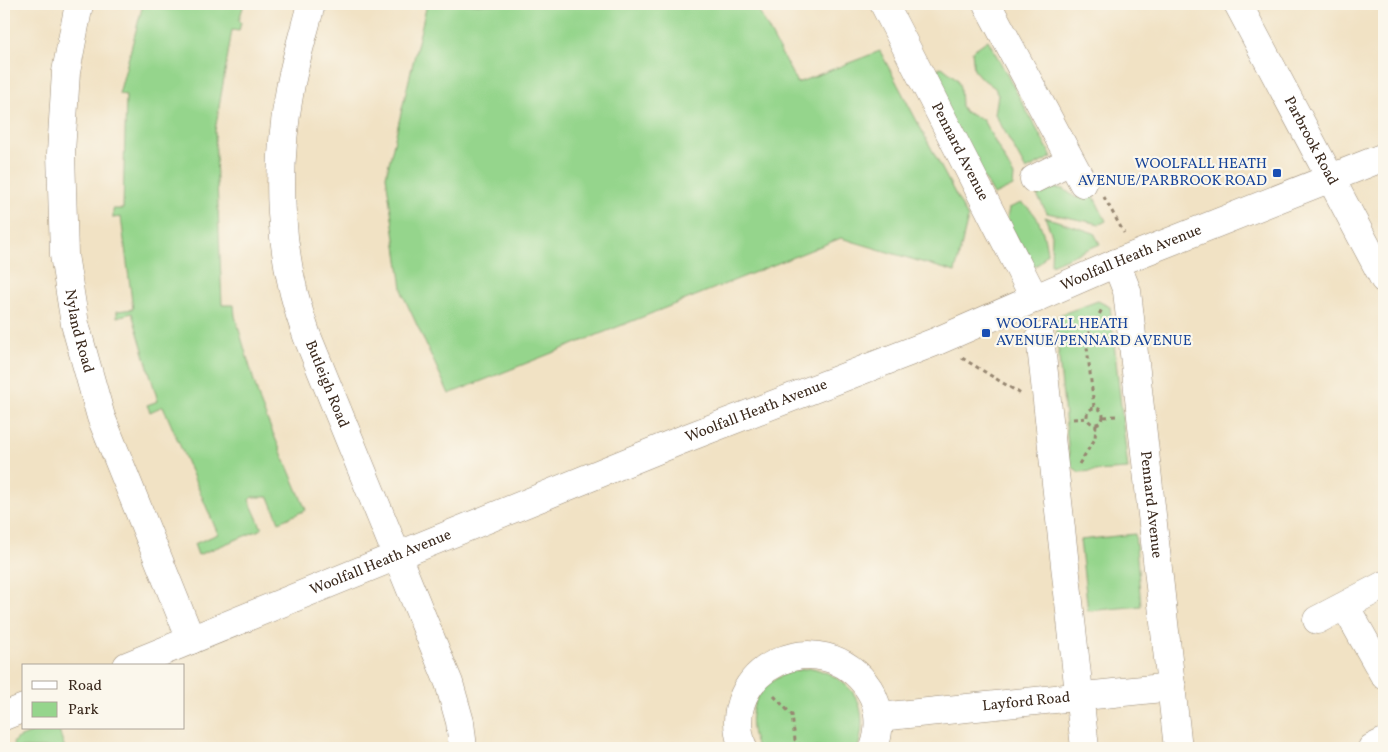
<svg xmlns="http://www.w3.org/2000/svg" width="1388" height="752" viewBox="0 0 1388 752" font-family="Vollkorn,serif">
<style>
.green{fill:#95d58c;stroke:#688055}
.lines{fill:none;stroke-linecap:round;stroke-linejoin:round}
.minor-casing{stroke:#968671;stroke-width:29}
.path{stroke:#968671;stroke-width:3;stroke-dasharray:4 4;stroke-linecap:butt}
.minor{stroke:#fff;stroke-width:28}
.transit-dot{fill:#1a4fb4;stroke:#fbf7ec;stroke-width:2}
.labels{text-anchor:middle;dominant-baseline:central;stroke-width:4.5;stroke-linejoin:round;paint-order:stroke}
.street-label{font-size:15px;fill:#3b2a1e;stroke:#fbf7ec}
.transit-label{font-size:15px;fill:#164399;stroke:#fbf7ec;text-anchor:end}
</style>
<rect width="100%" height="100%" fill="#fbf7ec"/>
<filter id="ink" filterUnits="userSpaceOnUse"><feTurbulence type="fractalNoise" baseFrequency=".02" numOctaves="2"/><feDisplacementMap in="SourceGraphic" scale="10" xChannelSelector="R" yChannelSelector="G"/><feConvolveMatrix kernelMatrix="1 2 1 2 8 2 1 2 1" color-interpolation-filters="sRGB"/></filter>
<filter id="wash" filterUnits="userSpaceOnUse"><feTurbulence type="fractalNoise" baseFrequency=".0096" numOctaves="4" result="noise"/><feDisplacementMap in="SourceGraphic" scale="20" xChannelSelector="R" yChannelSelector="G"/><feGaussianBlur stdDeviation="1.12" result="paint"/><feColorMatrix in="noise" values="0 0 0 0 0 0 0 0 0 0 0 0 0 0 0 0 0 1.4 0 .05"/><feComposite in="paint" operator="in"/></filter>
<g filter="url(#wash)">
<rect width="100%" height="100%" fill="#f1e2c4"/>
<g class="green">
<polygon points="143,4 244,4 239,20 241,22 239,31 232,30 215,131 222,305 234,305 235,316 261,405 306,510 279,522 269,497 252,497 249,500 262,529 198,555 194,544 218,534 163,406 150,412 147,405 158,401 132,313 117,317 117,311 133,309 121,217 113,218 113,209 123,209 126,95 119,94"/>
<polygon points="427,4 755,4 797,83 880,51 968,218 955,272 841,238 449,394 403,295 386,176"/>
<polygon points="988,40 1052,157 1026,170 995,114 998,95 995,88 980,77 974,70 972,51"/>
<polygon points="942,67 957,79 960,87 961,106 965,112 983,120 1014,176 1013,186 994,195 924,74"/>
<polygon points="1054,188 1064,189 1076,198 1091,191 1106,221 1100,224 1047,213 1037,195"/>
<path d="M1021,203C1040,213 1044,233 1047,253L1040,263L1031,268L1007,219L1009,208Z"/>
<polygon points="1045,217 1094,233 1100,244 1051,265 1052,235"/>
<polygon points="1098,301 1110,307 1128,469 1079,472 1070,465 1055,319 1059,315"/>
<polygon points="1135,534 1141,606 1088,611 1080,540"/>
<path d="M813,668C855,680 870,707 858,748H757C739,702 767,671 813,668Z"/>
<polygon points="43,728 58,728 65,748 14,748 13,743 16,739"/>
</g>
</g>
<g filter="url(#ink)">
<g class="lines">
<defs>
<g id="minor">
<path id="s1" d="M79,4L66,72L61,153L64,255L75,324L101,417L191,640"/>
<path id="s2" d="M311,4C304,32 295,60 290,89C275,171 278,257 307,336L449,683L460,722L463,748"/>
<path id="s3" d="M884,4L1035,299"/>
<polyline points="987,4 1083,183"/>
<path id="s4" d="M1238,4L1384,279"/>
<polyline points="1034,179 1070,161"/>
<path id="s5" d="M1116,263L1127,291L1178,748"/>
<polyline points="1040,337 1085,748"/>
<polyline points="1345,606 1384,675"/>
<polyline points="1317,620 1384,585"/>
<path id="s6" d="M127,666L679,441L935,342L1116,263L1384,157"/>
<polyline points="4,716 24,708"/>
<path id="s7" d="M879,717L1172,687"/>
<path d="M743,748C714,669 822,618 869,689C880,706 881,729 874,748"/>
<polyline points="1372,748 1384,742"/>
</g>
</defs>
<use href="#minor" class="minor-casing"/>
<g class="path">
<polyline points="1104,197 1124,233"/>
<polyline points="962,358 1021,394"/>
<polyline points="1094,407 1087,347 1090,332 1103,307"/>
<circle cx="1095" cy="416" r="8"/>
<polyline points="1104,417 1116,416"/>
<polyline points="1073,419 1087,418"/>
<polyline points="1079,464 1095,439 1096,424"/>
<polyline points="774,696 792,715 795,740 803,748"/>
</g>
<use href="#minor" class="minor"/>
</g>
</g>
<g class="transit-dot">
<rect x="1272" y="168" width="10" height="10" rx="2.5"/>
<rect x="981" y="328" width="10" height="10" rx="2.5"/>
</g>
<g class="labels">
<g class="street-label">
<text stroke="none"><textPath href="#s4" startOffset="155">Parbrook Road</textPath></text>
<text stroke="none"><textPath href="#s3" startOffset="166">Pennard Avenue</textPath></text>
<text stroke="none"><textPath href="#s6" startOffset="1084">Woolfall Heath Avenue</textPath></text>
<text stroke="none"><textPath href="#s1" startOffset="330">Nyland Road</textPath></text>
<text stroke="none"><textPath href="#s2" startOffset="390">Butleigh Road</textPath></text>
<text stroke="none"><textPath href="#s6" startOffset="679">Woolfall Heath Avenue</textPath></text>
<text stroke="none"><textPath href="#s5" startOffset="245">Pennard Avenue</textPath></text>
<text stroke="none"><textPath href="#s6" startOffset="274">Woolfall Heath Avenue</textPath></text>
<text stroke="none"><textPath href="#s7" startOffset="148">Layford Road</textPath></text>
</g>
<g class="transit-label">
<text x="1267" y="164">WOOLFALL HEATH<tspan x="1267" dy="17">AVENUE/PARBROOK ROAD</tspan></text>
<text x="996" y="324" text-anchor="start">WOOLFALL HEATH<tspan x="996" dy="17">AVENUE/PENNARD AVENUE</tspan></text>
</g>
</g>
<rect width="1388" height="752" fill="none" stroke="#fbf7ec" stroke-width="20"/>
<rect x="22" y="664" width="162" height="65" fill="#fbf7ec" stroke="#aea59a"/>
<rect x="32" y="681" width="25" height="8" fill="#ffffff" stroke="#aea59a"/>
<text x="68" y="690" font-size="15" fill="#3b2a1e">Road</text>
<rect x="32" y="702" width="25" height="15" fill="#95d58c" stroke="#aea59a"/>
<text x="68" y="714" font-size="15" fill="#3b2a1e">Park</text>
</svg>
